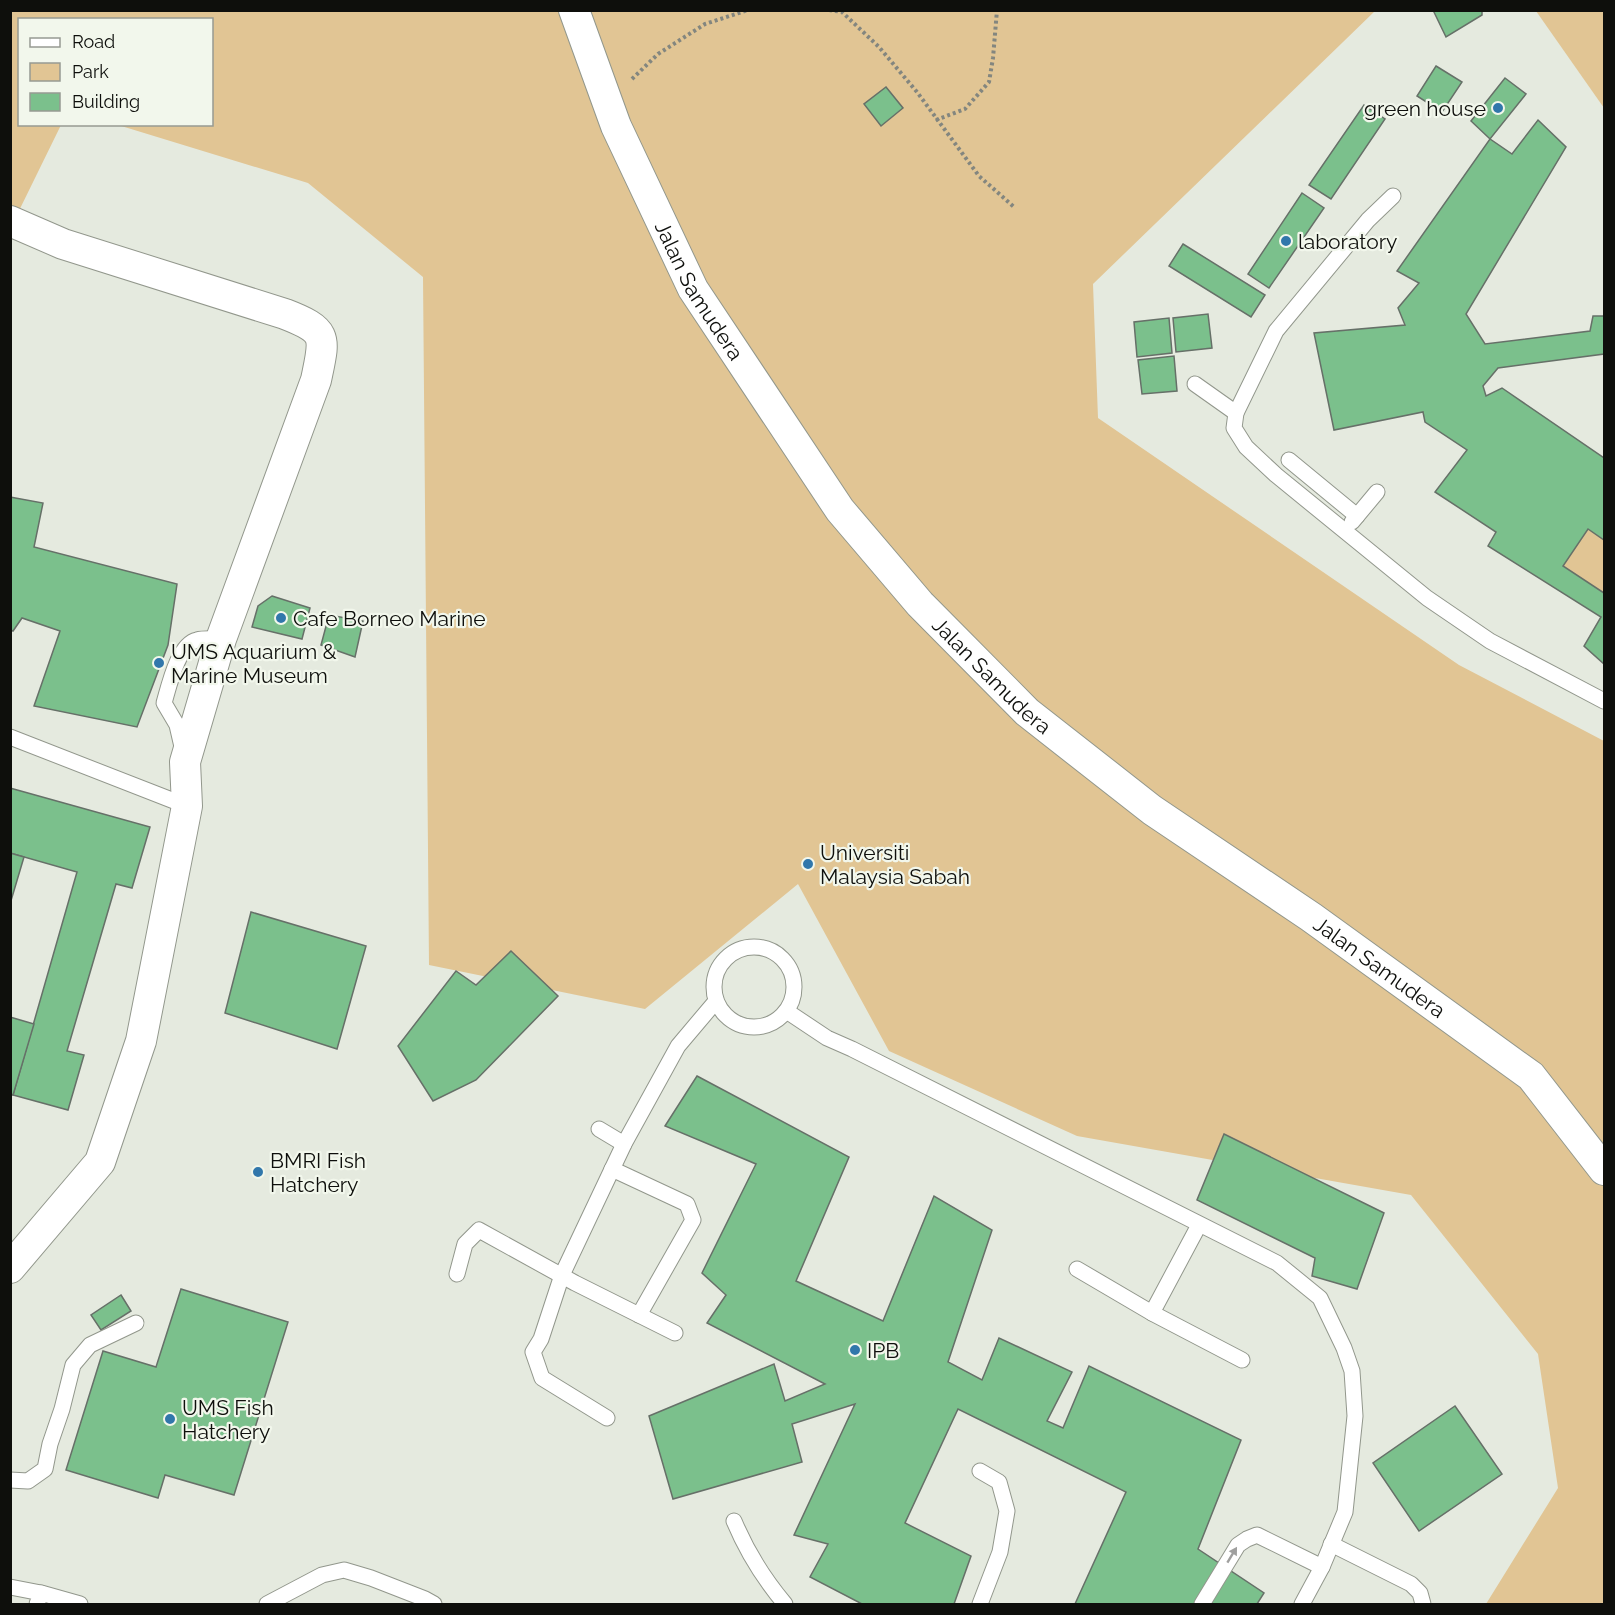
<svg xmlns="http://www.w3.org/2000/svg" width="1615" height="1615" viewBox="0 0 1615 1615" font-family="Raleway,sans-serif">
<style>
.green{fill:#e1c594}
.building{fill:#7bc08c;stroke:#667068;stroke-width:1.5}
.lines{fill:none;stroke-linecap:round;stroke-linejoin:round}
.lane-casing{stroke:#92978c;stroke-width:17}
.street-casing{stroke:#92978c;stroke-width:32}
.path{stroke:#83867f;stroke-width:4;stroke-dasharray:3 3;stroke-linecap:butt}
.lane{stroke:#fff;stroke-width:15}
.street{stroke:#fff;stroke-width:30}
.oneway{fill:#9f9f9e}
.poi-dot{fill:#3177ab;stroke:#f2f7ec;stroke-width:2}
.labels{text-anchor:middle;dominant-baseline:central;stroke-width:4.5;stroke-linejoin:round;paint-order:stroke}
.poi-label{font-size:21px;fill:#0e0f0c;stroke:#f2f7ec;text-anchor:start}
.street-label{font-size:21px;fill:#0e0f0c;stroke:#f2f7ec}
</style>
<rect width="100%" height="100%" fill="#e5eadf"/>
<g class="green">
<polygon points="11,11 1375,11 1093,284 1098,418 1459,665 1604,741 1604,1604 1486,1604 1558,1488 1538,1354 1411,1195 1077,1136 889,1051 798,884 645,1009 429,965 423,277 308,183 118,125 212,124 212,20 20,20 20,124 61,125 11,227"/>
<polygon points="1536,11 1604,11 1604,108"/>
<polygon points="1588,529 1604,540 1604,593 1563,566"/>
</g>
<g class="building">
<polygon points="1433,10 1482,10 1482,15 1446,37"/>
<polygon points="1436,66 1462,82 1442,112 1417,96"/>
<polygon points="1505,78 1526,94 1490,139 1471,121"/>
<polygon points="886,87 903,108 881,126 864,104"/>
<polygon points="1364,105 1385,119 1331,199 1309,185"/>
<polygon points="1538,120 1566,147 1466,314 1485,344 1590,331 1593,316 1604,316 1604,354 1498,368 1483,386 1486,396 1502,388 1604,458 1604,540 1588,529 1563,566 1604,593 1604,664 1584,646 1601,617 1488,546 1496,532 1435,492 1467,450 1425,422 1423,412 1334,430 1314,333 1405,325 1398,308 1419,283 1397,271 1490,139 1512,154"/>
<polygon points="1302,193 1324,208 1269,288 1248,274"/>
<polygon points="1183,244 1265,295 1251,317 1169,266"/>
<polygon points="1208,314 1212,348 1176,352 1173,318"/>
<polygon points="1169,318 1172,353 1137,357 1134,322"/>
<polygon points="1174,356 1177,391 1142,394 1138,360"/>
<polygon points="10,497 43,503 34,547 177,584 168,645 137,727 34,706 60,631 22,618 13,631 10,630"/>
<polygon points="272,596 310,608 302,639 252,627 258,606"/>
<polygon points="329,615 363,621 355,657 321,645"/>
<polygon points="10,788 150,827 132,888 116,884 67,1051 84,1055 68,1110 13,1095 77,872 10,853"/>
<polygon points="10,853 24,857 10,904"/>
<polygon points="251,912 366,946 337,1049 225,1013"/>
<polygon points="511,951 558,996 476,1080 433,1101 398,1046 456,971 476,985"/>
<polygon points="10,1017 34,1024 13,1095 10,1094"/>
<polygon points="697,1076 849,1157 796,1281 883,1321 934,1196 992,1230 948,1362 982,1380 999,1338 1072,1372 1047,1421 1063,1428 1089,1366 1241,1440 1198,1549 1264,1593 1257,1604 1075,1604 1126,1492 958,1409 905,1523 971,1556 954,1604 862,1604 810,1577 828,1544 794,1535 855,1404 792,1424 802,1462 673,1499 649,1416 774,1364 785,1401 825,1384 707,1323 726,1295 702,1273 756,1164 665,1126"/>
<polygon points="1224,1134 1384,1213 1357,1289 1312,1276 1315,1258 1197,1200"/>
<polygon points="181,1289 288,1322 234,1495 165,1475 158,1498 66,1470 103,1351 156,1367"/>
<polygon points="121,1295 131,1311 101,1330 91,1315"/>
<polygon points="1455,1406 1502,1474 1419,1531 1373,1463"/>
</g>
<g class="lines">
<defs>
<g id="lane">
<polyline points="1393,196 1368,220 1276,331 1236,413 1234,428 1246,447 1276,475 1427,598 1490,641 1604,701"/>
<polyline points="1195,384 1236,413"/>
<polyline points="1289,460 1357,516"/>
<polyline points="1352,522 1377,492"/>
<polyline points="10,737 187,806"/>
<path d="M183,751L177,725L164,703C169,686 178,644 197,640C204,638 214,639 221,639"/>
<circle cx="754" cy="987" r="40"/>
<polyline points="788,1012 827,1038 852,1049 1277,1263 1320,1298 1344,1348 1352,1371 1355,1416 1345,1512 1322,1567 1302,1604"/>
<polyline points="599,1129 624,1144"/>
<polyline points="612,1169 687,1204 693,1220 639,1315"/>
<polyline points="1199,1225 1152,1313 1242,1360"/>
<polyline points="1077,1269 1152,1313"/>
<polyline points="457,1274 465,1244 479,1230 575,1283 675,1333"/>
<polyline points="607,1418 542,1378 533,1352 541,1339 562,1275 624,1144 678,1046 716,1001"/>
<polyline points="980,1471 999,1482 1007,1511 1000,1552 980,1604"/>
<polyline points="10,1480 28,1481 45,1469 50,1444 62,1409 73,1365 90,1345 136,1323"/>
<path d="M734,1521C747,1552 764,1579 785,1604"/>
<polyline points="1331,1544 1411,1584 1420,1593 1423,1604"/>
<polyline points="10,1587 41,1593 37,1604"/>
<polyline points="41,1593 80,1604"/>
<polyline points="267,1604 322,1575 344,1570 371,1578 425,1599 434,1604"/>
<polyline points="1202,1604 1238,1545 1247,1539 1257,1535 1322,1567"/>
</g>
<g id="street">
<path id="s1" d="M574,10L616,126L693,289L840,510L920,604L1027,712L1152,810L1311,917L1531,1076L1604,1170"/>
<path d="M10,221L63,244L285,314C329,331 325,337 316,380L221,639L185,762L187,806L141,1041L100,1162L10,1268"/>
</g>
</defs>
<use href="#lane" class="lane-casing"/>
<use href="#street" class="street-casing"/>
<g class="path">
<polyline points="829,10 842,12 879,47 917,92 979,176 1014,207"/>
<polyline points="632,79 658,54 705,24 748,10"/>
<polyline points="936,120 965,109 989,82 993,58 997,10"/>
</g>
<use href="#lane" class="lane"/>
<use href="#street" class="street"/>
</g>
<defs><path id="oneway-solid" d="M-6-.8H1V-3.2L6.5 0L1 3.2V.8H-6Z" transform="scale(1.5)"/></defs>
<use class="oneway" href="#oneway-solid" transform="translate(1232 1555) rotate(-59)"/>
<g class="poi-dot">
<circle cx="1498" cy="108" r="6"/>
<circle cx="1286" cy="241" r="6"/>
<circle cx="281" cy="618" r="6"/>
<circle cx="159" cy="663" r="6"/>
<circle cx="808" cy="864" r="6"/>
<circle cx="258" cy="1172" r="6"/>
<circle cx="855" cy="1350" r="6"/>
<circle cx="170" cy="1419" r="6"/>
</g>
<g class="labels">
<g class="poi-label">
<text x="1486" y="108" text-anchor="end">green house</text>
<text x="1298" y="241">laboratory</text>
<text x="293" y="618">Cafe Borneo Marine</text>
<text x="171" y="651">UMS Aquarium &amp;<tspan x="171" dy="24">Marine Museum</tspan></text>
<text x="820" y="852">Universiti<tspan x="820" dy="24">Malaysia Sabah</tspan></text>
<text x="270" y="1160">BMRI Fish<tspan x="270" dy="24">Hatchery</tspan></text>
<text x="867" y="1350">IPB</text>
<text x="182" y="1407">UMS Fish<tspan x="182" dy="24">Hatchery</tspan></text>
</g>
<g class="street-label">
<text stroke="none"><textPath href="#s1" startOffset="308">Jalan Samudera</textPath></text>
<text stroke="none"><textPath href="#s1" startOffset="794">Jalan Samudera</textPath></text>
<text stroke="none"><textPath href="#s1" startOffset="1280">Jalan Samudera</textPath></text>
</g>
</g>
<rect width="1615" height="1615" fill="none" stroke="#0e0f0c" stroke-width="24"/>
<rect x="18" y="18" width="195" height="108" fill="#f2f7ec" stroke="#979a92" stroke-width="1.5"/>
<rect x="30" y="38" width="30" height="9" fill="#ffffff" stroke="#979a92" stroke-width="1.5"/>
<text x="72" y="48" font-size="18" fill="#0e0f0c">Road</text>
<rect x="30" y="63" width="30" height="18" fill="#e1c594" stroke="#979a92" stroke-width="1.5"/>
<text x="72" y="78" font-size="18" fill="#0e0f0c">Park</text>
<rect x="30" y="93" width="30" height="18" fill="#7bc08c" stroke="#979a92" stroke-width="1.5"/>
<text x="72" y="108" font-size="18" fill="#0e0f0c">Building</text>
</svg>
